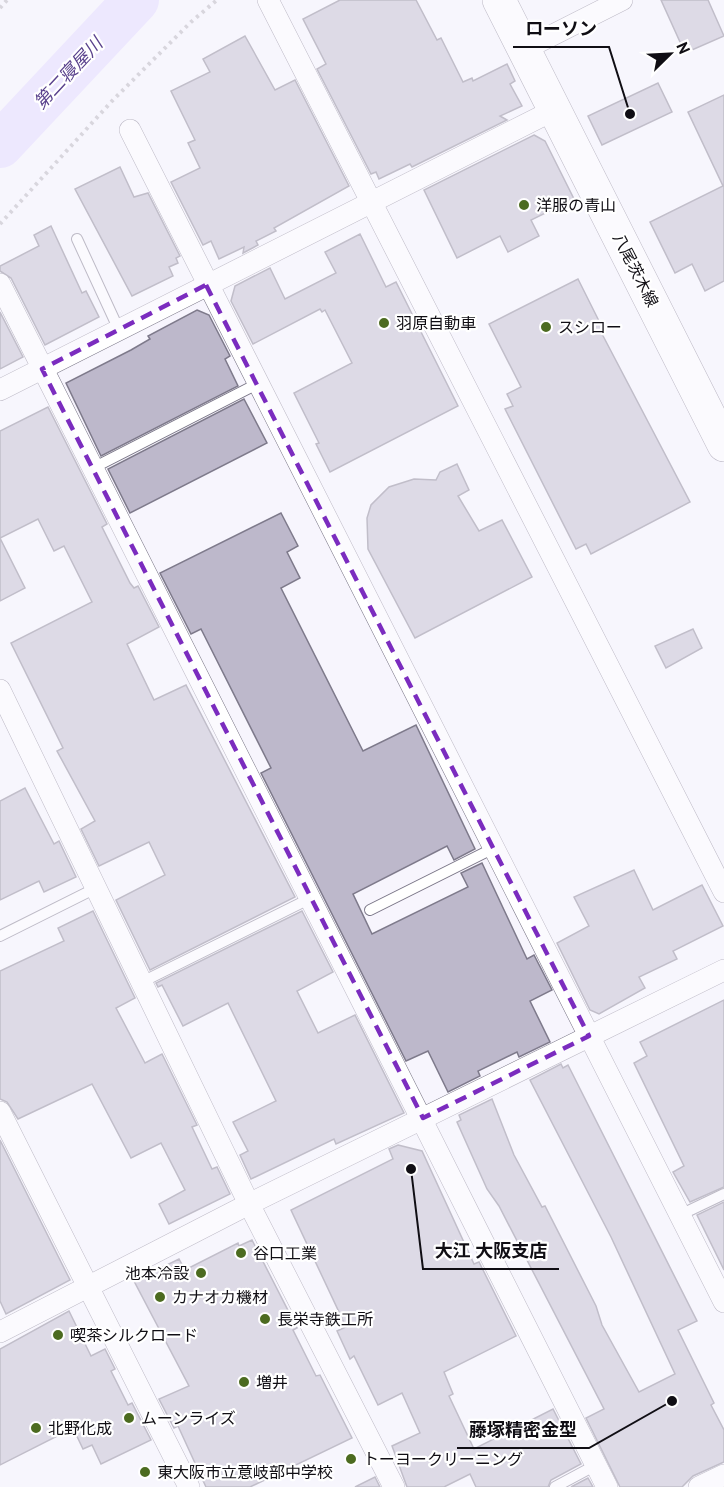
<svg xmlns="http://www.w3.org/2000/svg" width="724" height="1487" viewBox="0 0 724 1487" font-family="'PT Sans','Noto Sans JP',sans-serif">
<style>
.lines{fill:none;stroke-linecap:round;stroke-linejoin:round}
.river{stroke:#e0d7fe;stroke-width:46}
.building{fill:#bdb8cb;stroke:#7e7a8b;stroke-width:1.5}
.lane-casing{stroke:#787485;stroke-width:12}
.street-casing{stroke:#787485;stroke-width:22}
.primary-casing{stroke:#787485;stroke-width:34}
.path{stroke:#b1afb7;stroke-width:4;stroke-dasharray:3 4.5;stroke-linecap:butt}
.lane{stroke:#fff;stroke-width:10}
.street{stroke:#fff;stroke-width:21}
.primary{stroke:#fff;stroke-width:33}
.marked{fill:none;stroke:#7b2cbf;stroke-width:4.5;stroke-dasharray:12 8;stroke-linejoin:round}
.poi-dot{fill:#4c6b20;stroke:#fff;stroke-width:2}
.labels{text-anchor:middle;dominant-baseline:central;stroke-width:4.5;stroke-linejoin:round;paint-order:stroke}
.poi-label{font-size:16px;fill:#100e14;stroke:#fff;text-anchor:start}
.street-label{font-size:16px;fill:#100e14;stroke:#fff}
.water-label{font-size:18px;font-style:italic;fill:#5a428d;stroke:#fff}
.leader{fill:none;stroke:#100e14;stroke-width:2}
.callout-dot{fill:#100e14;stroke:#fff;stroke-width:2}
.callout-label{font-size:18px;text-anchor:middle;font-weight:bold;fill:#100e14;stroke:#fff;stroke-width:4.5;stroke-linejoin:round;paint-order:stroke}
</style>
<rect width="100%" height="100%" fill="#f7f5fd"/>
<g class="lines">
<polyline class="river" points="0,145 136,0"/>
</g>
<g class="building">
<polygon points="340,0 416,0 437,40 441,38 463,82 472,78 473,81 507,64 515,81 510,84 522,106 500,116 507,120 412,167 410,164 379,179 376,172 371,174 317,69 326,64 303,19"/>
<polygon points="661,0 708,0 724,36 685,53"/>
<polygon points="245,36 275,90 295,80 349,186 274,228 276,231 256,241 258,245 243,253 244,247 219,259 211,241 203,245 171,182 200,168 188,143 195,140 171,91 210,72 203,59"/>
<polygon points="658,83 672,112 602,145 588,116"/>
<polygon points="724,95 724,281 705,291 692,264 675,273 650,222 723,186 688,112"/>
<polygon points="534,135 545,141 574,199 531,220 539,236 508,252 500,236 457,258 424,190"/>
<polygon points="120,167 134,197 148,193 180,256 176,258 178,263 169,267 173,276 132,296 75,189"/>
<polygon points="51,226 82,293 86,291 99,317 45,345 11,278 0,271 0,266 39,246 34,235"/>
<polygon points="360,234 386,287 396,282 458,406 330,472 316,444 319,443 294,393 352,363 325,310 322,312 320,309 253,344 231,301 235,286 270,268 285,299 336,273 325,252"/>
<polygon points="578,279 604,331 601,332 690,502 591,554 586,544 576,549 505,409 513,406 507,394 521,387 489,324"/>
<polygon points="197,310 209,315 230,356 225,359 238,386 101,456 66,383 131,350 150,339 148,336"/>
<polygon points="0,312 23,357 0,369"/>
<polygon points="244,399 267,443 130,513 108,469"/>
<polygon points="48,407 107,524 102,527 130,583 134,588 138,586 159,627 127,644 154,700 186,685 295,897 150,970 116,900 165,875 149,842 99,866 81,829 95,821 57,751 63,748 11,643 92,602 64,546 54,551 38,519 0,538 25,588 0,601 0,431"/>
<polygon points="457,464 469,490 458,496 479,531 502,520 532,577 415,638 368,549 367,518 371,505 389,487 414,479 436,480 440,472"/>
<polygon points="281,513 298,546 287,552 300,578 281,588 363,751 416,725 475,849 454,860 447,846 353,894 372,934 468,887 461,873 482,863 527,959 534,955 552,990 530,1001 550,1042 519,1057 517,1052 478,1071 480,1076 448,1092 428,1051 406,1061 261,773 271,768 201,629 191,634 160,573"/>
<polygon points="693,629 702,648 666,668 655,646"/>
<polygon points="25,788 54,844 59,841 76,877 44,892 39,881 0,900 0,801"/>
<polygon points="634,870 653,910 702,885 723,926 673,951 677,959 639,977 645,988 599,1014 590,1010 557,943 589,926 574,897"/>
<polygon points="93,911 135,998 116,1008 145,1063 162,1054 197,1125 192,1127 212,1169 217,1167 230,1194 169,1224 159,1204 185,1190 161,1143 131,1158 92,1084 18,1119 7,1102 0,1099 0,971 64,941 58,928"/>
<polygon points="302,911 333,972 297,991 318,1033 355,1015 404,1113 336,1144 334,1139 251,1179 240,1155 248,1151 233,1122 276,1101 228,1003 183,1026 162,985 158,987 156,983"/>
<polygon points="724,1000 724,1187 690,1202 673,1172 684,1166 634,1063 647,1056 640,1042"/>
<polygon points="561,1064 563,1068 568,1065 697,1321 678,1330 714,1403 711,1405 724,1430 724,1462 693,1476 682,1487 620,1487 586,1418 604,1409 499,1206 487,1189 457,1122 461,1120 459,1115 492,1099 514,1155 542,1207 545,1206 596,1306 602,1325 639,1392 675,1374 611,1237 530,1080"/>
<polygon points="0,1140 70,1280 6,1314 0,1301"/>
<polygon points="398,1145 422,1151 474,1264 479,1262 516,1336 444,1372 453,1394 449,1396 474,1449 553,1409 581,1464 551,1480 548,1487 476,1487 470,1474 444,1487 407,1487 392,1446 420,1433 402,1393 378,1405 354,1356 350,1359 337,1331 346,1327 291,1210 393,1159 389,1149"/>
<polygon points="724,1202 724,1270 697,1215"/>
<polygon points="252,1240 297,1328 293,1330 316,1376 320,1375 352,1438 250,1487 206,1487 178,1426 174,1428 159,1399 189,1386 134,1281 179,1259 185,1270 238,1243 239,1246"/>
<polygon points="69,1311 91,1356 105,1349 115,1369 111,1371 128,1405 132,1403 151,1440 101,1464 92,1445 83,1449 73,1428 0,1465 0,1349"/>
<polygon points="375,1477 380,1487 355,1487"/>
<polygon points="588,1478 593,1487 571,1487"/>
</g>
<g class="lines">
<defs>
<g id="lane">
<polyline points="77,239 119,330"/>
<polyline points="93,468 257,384"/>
<polyline points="370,910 494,848"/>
<polyline points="0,936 96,888"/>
<polyline points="142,982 311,898"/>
<polyline points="680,1215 724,1194"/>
<polyline points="555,1487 596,1465"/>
</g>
<g id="street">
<polyline points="268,0 724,892"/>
<polyline points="523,50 622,0"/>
<polyline points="130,130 724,1302"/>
<polyline points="0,284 607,1487"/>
<polyline points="0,390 556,109"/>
<polyline points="0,690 249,1204 394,1487"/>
<polyline points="0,1112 189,1487"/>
<polyline points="0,1332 249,1204 724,970"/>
<polyline points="699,1487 724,1475"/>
</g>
<polyline id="primary" points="499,0 724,445"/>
</defs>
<use href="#lane" class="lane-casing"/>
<use href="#street" class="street-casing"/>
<use href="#primary" class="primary-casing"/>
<g class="path">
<polyline points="0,8 7,0"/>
<polyline points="0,224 112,101 191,22 217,0"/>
</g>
<use href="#lane" class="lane"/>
<use href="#street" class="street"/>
<use href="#primary" class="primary"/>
</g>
<path d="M0 0H724V1487H0ZM206,285L589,1036L423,1118L42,369Z" fill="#f7f5fd" fill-opacity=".55" fill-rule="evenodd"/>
<path class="marked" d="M206,285L589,1036L423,1118L42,369Z"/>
<g class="poi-dot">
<circle cx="524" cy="205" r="6"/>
<circle cx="384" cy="323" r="6"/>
<circle cx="546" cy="327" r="6"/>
<circle cx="241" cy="1253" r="6"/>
<circle cx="201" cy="1273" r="6"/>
<circle cx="160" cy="1297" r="6"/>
<circle cx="265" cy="1319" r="6"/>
<circle cx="58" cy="1335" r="6"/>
<circle cx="244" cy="1382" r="6"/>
<circle cx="129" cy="1418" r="6"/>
<circle cx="36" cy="1428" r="6"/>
<circle cx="351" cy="1459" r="6"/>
<circle cx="145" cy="1472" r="6"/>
</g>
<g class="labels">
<g class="poi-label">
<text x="536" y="205">洋服の青山</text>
<text x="396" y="323">羽原自動車</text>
<text x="558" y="327">スシロー</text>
<text x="253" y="1253">谷口工業</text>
<text x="189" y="1273" text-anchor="end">池本冷設</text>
<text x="172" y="1297">カナオカ機材</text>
<text x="277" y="1319">長栄寺鉄工所</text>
<text x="70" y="1335">喫茶シルクロード</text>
<text x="256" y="1382">増井</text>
<text x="141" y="1418">ムーンライズ</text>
<text x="48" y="1428">北野化成</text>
<text x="363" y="1459">トーヨークリーニング</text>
<text x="157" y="1472">東大阪市立意岐部中学校</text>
</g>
<g class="street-label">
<text transform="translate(636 270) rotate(63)">八尾茨木線</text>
</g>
<g class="water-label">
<text transform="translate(68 73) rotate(-47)">第二寝屋川</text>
</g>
</g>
<path class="leader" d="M630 114L609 47H513M411 1169L423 1269H559M672 1401L589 1448H457"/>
<g class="callout-dot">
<circle cx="630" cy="114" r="6"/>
<circle cx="411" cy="1169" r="6"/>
<circle cx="672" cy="1401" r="6"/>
</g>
<g class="callout-label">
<text x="561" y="35">ローソン</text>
<text x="491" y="1257">大江 大阪支店</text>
<text x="523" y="1436">藤塚精密金型</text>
</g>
<g transform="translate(670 54) rotate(66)" stroke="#ffffff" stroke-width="4.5" paint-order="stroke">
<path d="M0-4.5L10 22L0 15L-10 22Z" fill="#100e14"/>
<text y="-9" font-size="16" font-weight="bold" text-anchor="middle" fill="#100e14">N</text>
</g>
</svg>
